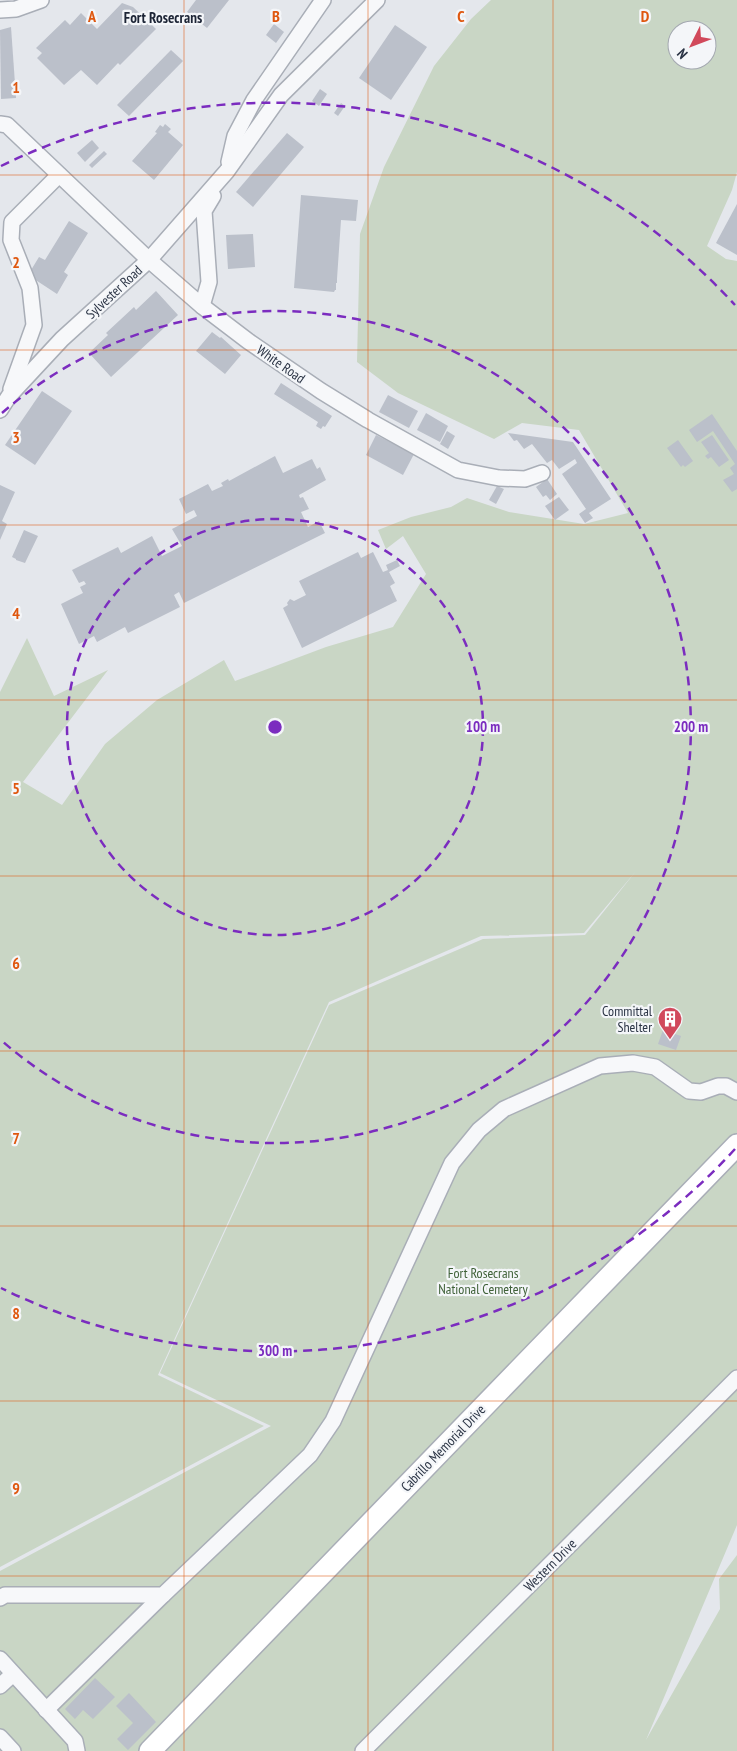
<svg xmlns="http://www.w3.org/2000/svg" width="737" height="1751" viewBox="0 0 737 1751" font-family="'PT Sans Narrow',sans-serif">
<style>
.green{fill:#c9d6c5;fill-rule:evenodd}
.building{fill:#bbc0ca}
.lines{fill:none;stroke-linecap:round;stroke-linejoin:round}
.street-casing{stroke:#a9aeb7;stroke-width:18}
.secondary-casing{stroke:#a9aeb7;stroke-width:24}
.street{stroke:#f7f8fa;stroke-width:15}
.secondary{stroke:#fff;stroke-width:21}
.grid{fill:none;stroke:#df570f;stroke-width:1;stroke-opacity:0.55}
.ring{fill:none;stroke:#7b2cbf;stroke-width:2.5;stroke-dasharray:9 6}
.labels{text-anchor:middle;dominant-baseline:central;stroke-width:4.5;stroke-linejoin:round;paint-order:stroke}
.street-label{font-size:14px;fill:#2b3445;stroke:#f4f6f9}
.poi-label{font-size:14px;fill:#2b3445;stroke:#f4f6f9;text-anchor:end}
.park-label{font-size:14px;fill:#3f6138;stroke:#f4f6f9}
.neighbourhood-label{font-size:15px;font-weight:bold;fill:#1d2536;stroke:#f4f6f9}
.grid-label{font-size:16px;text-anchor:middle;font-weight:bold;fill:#df570f;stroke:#f4f6f9;stroke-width:4.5;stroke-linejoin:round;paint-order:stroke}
.centre{fill:#7b2cbf;stroke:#f4f6f9;stroke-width:2.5}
.ring-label{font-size:15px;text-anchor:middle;font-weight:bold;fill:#7b2cbf;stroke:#f4f6f9;stroke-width:4.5;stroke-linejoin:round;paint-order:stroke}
</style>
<rect width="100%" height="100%" fill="#e4e7ec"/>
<path class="green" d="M491,0H737V172L732,190L707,246L726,259L737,261V1525L646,1740L720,1609L719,1579L737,1555V1751H0V1571L271,1426L160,1373L329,1005L483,939L585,935L636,871L584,933L481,936L329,1002L158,1375L264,1426L0,1567V692L27,638L54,696L108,670L23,782L62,805L105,744L157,700L224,660L235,681L326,647L393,627L426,574L403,536L386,549L378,530L411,517L451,507L467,498L509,512L584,524L628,513L579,430L522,423L494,439L398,393L357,362L360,234L384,167L434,66L471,19ZM677,30H707V60H677Z"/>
<g class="building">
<polygon points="196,0 229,0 207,28 187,12"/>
<polygon points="122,3 133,7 156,29 120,65 118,63 97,85 81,70 64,85 37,58 42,53 36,48 65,20 70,25 81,13 97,29"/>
<polygon points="274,24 284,32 276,43 266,35"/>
<polygon points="395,25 427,47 391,100 359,78"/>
<polygon points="11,27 16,98 1,99 0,30"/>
<polygon points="171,50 183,61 129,116 117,105"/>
<polygon points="320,89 327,94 319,106 312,101"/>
<polygon points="341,103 345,106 338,116 334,113"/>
<polygon points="165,124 171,129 168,132 183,145 154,180 132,161 157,133 155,132 160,125 163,127"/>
<polygon points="287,133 304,147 253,207 236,192"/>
<polygon points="92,140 99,148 85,162 77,153"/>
<polygon points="104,151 107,154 92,168 89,165"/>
<polygon points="301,195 358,200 356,221 341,220 337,279 337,283 336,283 336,290 335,290 334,292 294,288"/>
<polygon points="737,204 737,255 716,243"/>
<polygon points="69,221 88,233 64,272 68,275 57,294 28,275 39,257 45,260"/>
<polygon points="253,234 255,267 228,269 226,235"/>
<polygon points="156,291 178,315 111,377 89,353 108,335 106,333 134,307 136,310"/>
<polygon points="212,332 220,338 221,337 241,355 225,374 196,351"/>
<polygon points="281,383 332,416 325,427 323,426 321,429 316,426 318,422 274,394"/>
<polygon points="42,391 72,411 35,465 5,445"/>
<polygon points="388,395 418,411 409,428 379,412"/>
<polygon points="426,413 448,426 440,442 417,430"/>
<polygon points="712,414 737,451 737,489 732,492 723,480 734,474 730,468 735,464 713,431 697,442 689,430"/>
<polygon points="447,431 455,436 448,449 440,444"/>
<polygon points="508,433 573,442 611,499 589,513 593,518 585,523 579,514 586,509 562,474 577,463 575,459 559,469 552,460 547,463 532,444 524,449 517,440 514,441"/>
<polygon points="376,435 414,454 403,475 366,455"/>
<polygon points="712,435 729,460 719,467 711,457 708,459 705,456 709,453 701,442"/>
<polygon points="678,440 693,461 685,467 683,465 681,467 667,448"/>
<polygon points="275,456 283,473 312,459 317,469 320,467 326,480 299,495 300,498 303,497 309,509 301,512 308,527 319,521 325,533 184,603 179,592 174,595 180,607 128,633 125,627 97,642 94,636 79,644 61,604 83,593 80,587 86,584 84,581 79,583 72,570 118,547 121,553 152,536 162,556 182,546 172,529 197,516 194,510 186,514 179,499 208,484 212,491 223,486 221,483 228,479 229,481"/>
<polygon points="547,479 557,494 550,500 546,495 543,497 536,487"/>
<polygon points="0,485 15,492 2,521 7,524 0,540"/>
<polygon points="497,486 504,489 496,504 489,500"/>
<polygon points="559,497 569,510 555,520 545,506"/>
<polygon points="24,530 38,536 25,563 16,560 16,559 12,557"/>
<polygon points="358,552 361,558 373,552 383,572 388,570 386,565 397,560 400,566 389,572 395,583 390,586 397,601 302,648 283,608 288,605 287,603 290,599 294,601 306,595 299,581"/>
<polygon points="663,1030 681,1036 676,1050 658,1044"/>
<polygon points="95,1678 115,1697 93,1719 83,1710 75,1719 65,1709"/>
<polygon points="129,1693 156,1722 128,1750 117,1739 133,1723 116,1706"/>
</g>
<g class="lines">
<defs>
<g id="street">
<polyline points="0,10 16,9 41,0"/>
<polyline points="0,124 7,125 149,260 202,306 248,341 321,391 368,420 458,470 499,478 525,479 542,473"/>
<polyline points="229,162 235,136 254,100 323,0"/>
<polyline points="202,306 209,282 204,211 213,196"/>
<polyline points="11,389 34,325 30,288 11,240 12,222 59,175"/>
<polyline points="0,410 9,396 62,339 149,260 227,171 281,95 377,0"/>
<polyline points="0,1598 5,1595 163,1595 310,1455 333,1421 452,1163 479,1130 504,1109 600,1066 633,1063 655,1067 689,1091 701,1092 718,1086 726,1086 737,1092"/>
<polyline points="0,1659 75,1741 77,1751"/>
<polyline points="0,1686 13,1674"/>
<polyline points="46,1710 163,1595"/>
<polyline points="0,1737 13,1751"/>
<polyline points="363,1751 737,1378"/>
</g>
<polyline id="secondary" points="150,1751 737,1145"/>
</defs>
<use href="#street" class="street-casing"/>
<use href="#secondary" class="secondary-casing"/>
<use href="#street" class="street"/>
<use href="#secondary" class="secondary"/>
</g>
<path class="grid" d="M184,0V1751M368,0V1751M553,0V1751M0,175H737M0,350H737M0,525H737M0,700H737M0,876H737M0,1051H737M0,1226H737M0,1401H737M0,1576H737"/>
<g class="ring">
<circle cx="275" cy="727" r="208"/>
<path d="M2 413A416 416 0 1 1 2 1041"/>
<path d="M735 1149A624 624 0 0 1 1 1288M1 166A624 624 0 0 1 735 305"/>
</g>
<defs>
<symbol id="building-pin" viewBox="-11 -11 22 30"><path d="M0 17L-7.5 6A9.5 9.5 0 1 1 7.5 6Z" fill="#d1495b" stroke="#f4f6f9"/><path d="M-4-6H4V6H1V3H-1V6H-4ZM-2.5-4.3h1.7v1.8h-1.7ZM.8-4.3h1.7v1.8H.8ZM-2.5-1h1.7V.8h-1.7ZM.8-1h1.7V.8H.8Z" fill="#fff"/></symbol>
</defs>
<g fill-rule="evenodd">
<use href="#building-pin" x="656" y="1005" width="28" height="38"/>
</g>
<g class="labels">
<g class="street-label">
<text transform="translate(114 292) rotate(-43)">Sylvester Road</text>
<text transform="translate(281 364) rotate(35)">White Road</text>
<text transform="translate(443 1448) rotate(-46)">Cabrillo Memorial Drive</text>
<text transform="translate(550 1565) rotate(-45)">Western Drive</text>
</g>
<g class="poi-label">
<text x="652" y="1011">Committal<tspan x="652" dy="16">Shelter</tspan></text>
</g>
<g class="park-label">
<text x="483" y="1273">Fort Rosecrans<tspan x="483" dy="16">National Cemetery</tspan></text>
</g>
<g class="neighbourhood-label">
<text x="163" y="17">Fort Rosecrans</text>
</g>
</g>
<g class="grid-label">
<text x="92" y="22">A</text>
<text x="276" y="22">B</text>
<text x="461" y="22">C</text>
<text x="645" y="22">D</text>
<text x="16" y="93">1</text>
<text x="16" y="268">2</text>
<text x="16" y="443">3</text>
<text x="16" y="619">4</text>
<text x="16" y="794">5</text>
<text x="16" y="969">6</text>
<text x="16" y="1144">7</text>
<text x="16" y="1319">8</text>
<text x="16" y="1494">9</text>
</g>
<circle cx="275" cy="727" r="8" class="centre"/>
<g class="ring-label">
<text x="483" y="732">100 m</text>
<text x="691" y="732">200 m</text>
<text x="275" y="1356">300 m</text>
</g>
<g transform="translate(692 45) rotate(228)"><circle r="24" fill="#f4f6f9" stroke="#a4a8b1"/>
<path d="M0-4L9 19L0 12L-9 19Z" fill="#d1495b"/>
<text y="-8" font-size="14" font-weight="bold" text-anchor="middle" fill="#2b3445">N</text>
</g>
</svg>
